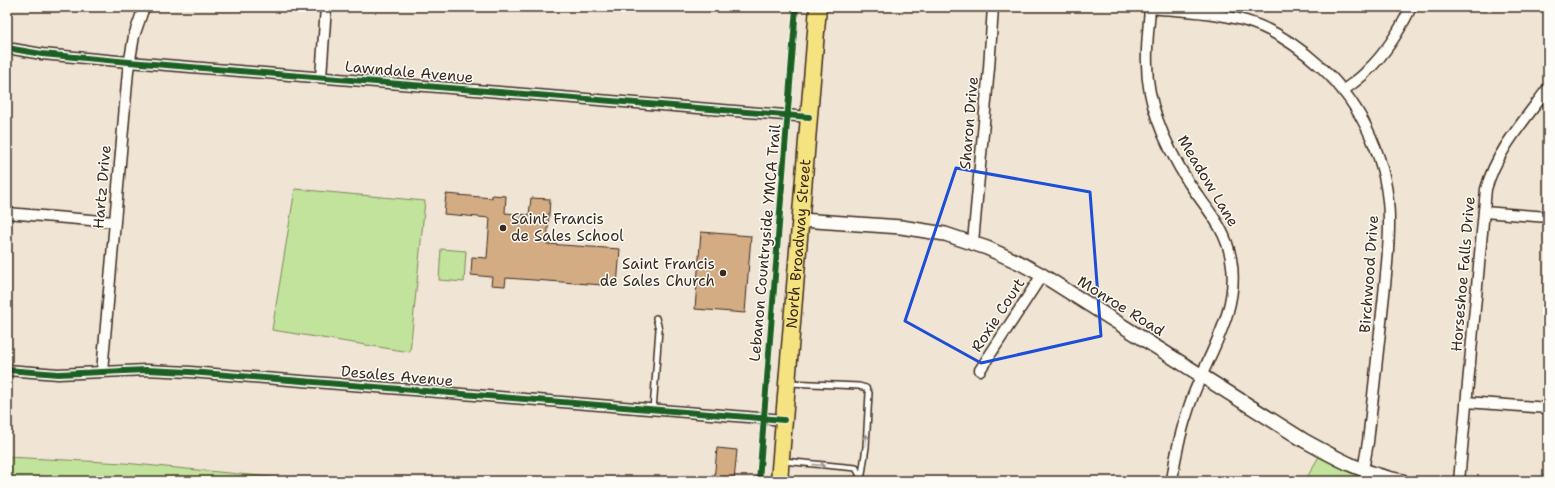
<svg xmlns="http://www.w3.org/2000/svg" width="1555" height="488" viewBox="0 0 1555 488" font-family="'Shantell Sans',sans-serif">
<style>
.green{fill:#c2e39c;stroke:#7e865d}
.building{fill:#d3ac84;stroke:#3b2a1e}
.lines{fill:none;stroke-linecap:round;stroke-linejoin:round}
.service-casing{stroke:#3b2a1e;stroke-width:8}
.minor-casing{stroke:#3b2a1e;stroke-width:13}
.tertiary-casing{stroke:#3b2a1e;stroke-width:16}
.primary-casing{stroke:#3b2a1e;stroke-width:19}
.service{stroke:#fdfcf7;stroke-width:5}
.minor{stroke:#fdfcf7;stroke-width:10}
.tertiary{stroke:#fdfcf7;stroke-width:13}
.primary{stroke:#f5e382;stroke-width:16}
.cycleway-casing{stroke:#fdfcf7;stroke-width:8}
.cycleway{stroke:#1b5e20;stroke-width:6}
.oneway{stroke:#9c938a}
.marked{fill:none;stroke:#1d4ed8;stroke-width:3;stroke-linejoin:round}
.poi-dot{fill:#3b2a1e;stroke:#fdfcf7;stroke-width:1.5}
.labels{text-anchor:middle;dominant-baseline:central;stroke-width:3;stroke-linejoin:round;paint-order:stroke}
.street-label{font-size:15px;fill:#3b2a1e;stroke:#fdfcf7}
.poi-label{font-size:15px;fill:#3b2a1e;stroke:#fdfcf7;text-anchor:start}
</style>
<rect width="100%" height="100%" fill="#f0e4d4"/>
<filter id="ink" filterUnits="userSpaceOnUse"><feTurbulence type="fractalNoise" baseFrequency=".025" numOctaves="2"/><feDisplacementMap in="SourceGraphic" scale="8" xChannelSelector="R" yChannelSelector="G"/><feConvolveMatrix kernelMatrix="1 2 1 2 8 2 1 2 1" color-interpolation-filters="sRGB"/></filter>
<g filter="url(#ink)">
<g class="green">
<polygon points="295,189 425,201 410,352 272,330"/>
<polygon points="441,249 466,251 464,282 439,280"/>
<polygon points="1322,451 1402,481 1305,481"/>
<polygon points="7,457 124,463 312,481 7,481"/>
</g>
<g class="building">
<polygon points="446,194 492,198 492,195 506,196 505,213 529,215 531,198 550,199 547,244 620,249 617,286 506,278 505,286 491,285 492,277 471,275 472,257 487,258 490,218 444,214"/>
<polygon points="701,232 751,236 745,313 695,309"/>
<polygon points="717,448 737,450 734,481 714,481"/>
</g>
<g class="lines">
<defs>
<g id="service">
<polyline points="788,383 859,386 866,388 869,393 866,447 861,481"/>
<polyline points="653,410 659,329 656,318"/>
<polyline points="783,461 856,468 860,476"/>
<polyline points="1363,471 1363,481"/>
</g>
<g id="minor">
<path d="M1150,7C1149,26 1146,45 1147,64C1147,106 1167,148 1189,183C1206,208 1226,228 1231,259C1241,312 1206,356 1190,404C1181,430 1175,455 1172,481"/>
<path d="M1150,8C1182,11 1214,12 1246,21C1273,29 1299,47 1320,66C1364,106 1390,165 1389,225C1389,254 1385,284 1382,313C1377,356 1373,399 1368,442L1363,470"/>
<polyline points="7,48 42,54 129,62 809,117"/>
<polyline points="321,77 326,7"/>
<path d="M1343,91C1351,84 1360,79 1367,71C1386,53 1400,30 1411,7"/>
<polyline points="1484,212 1548,217"/>
<polyline points="7,213 114,222"/>
<polyline points="973,242 989,68 993,7"/>
<polyline points="7,370 58,374 146,370 190,372 784,420"/>
<polyline points="980,370 1042,275"/>
<polyline points="102,372 128,71 134,36 144,7"/>
<polyline points="1466,402 1548,408"/>
<path d="M1459,481L1486,189C1497,150 1525,120 1548,88"/>
</g>
<path id="tertiary" d="M801,220L901,227L945,234L987,248L1020,263L1042,275L1305,441C1336,458 1367,475 1402,481"/>
<g id="primary">
<path id="s1" d="M779,481L818,7"/>
</g>
</defs>
<use href="#service" class="service-casing"/>
<use href="#minor" class="minor-casing"/>
<use href="#tertiary" class="tertiary-casing"/>
<use href="#primary" class="primary-casing"/>
<use href="#service" class="service"/>
<use href="#minor" class="minor"/>
<use href="#tertiary" class="tertiary"/>
<use href="#primary" class="primary"/>
<defs>
<g id="cycleway">
<polyline points="7,48 42,54 129,62 809,117"/>
<polyline points="7,370 58,374 146,370 190,372 784,420"/>
<polyline points="759,481 796,7"/>
</g>
</defs>
<use href="#cycleway" class="cycleway-casing"/>
<use href="#cycleway" class="cycleway"/>
</g>
<defs><path id="oneway-shaft" d="M-6 0H5M1.5-3L5.5 0L1.5 3" fill="none" stroke-width="1.6" stroke-linecap="round" stroke-linejoin="round"/></defs>
<g class="oneway">
<use href="#oneway-shaft" transform="translate(866 440) rotate(-86)"/>
<use href="#oneway-shaft" transform="translate(819 465) rotate(5)"/>
</g>
</g>
<path class="marked" d="M956,168L1090,192L1101,336L981,363L905,321Z"/>
<g class="poi-dot">
<circle cx="503" cy="228" r="4"/>
<circle cx="723" cy="273" r="4"/>
</g>
<g class="labels">
<g class="street-label">
<text transform="translate(409 72) rotate(5)">Lawndale Avenue</text>
<text transform="translate(969 123) rotate(-85)">Sharon Drive</text>
<text transform="translate(1208 181) rotate(59)">Meadow Lane</text>
<text transform="translate(102 187) rotate(-85)">Hartz Drive</text>
<text transform="translate(765 243) rotate(-85)">Lebanon Countryside YMCA Trail</text>
<text stroke="none"><textPath href="#s1" startOffset="238">North Broadway Street</textPath></text>
<text transform="translate(1369 274) rotate(-86)">Birchwood Drive</text>
<text transform="translate(1463 274) rotate(-85)">Horseshoe Falls Drive</text>
<text transform="translate(1121 306) rotate(32)">Monroe Road</text>
<text transform="translate(998 315) rotate(-57)">Roxie Court</text>
<text transform="translate(397 376) rotate(5)">Desales Avenue</text>
</g>
<g class="poi-label">
<text x="511" y="219">Saint Francis<tspan x="511" dy="17">de Sales School</tspan></text>
<text x="715" y="264" text-anchor="end">Saint Francis<tspan x="715" dy="17">de Sales Church</tspan></text>
</g>
</g>
<rect width="1555" height="488" fill="none" stroke="#fdfcf7" stroke-width="24"/>
<rect x="12" y="12" width="1531" height="464" fill="none" stroke="#3b2a1e" stroke-width="1.5" filter="url(#ink)"/>
</svg>
